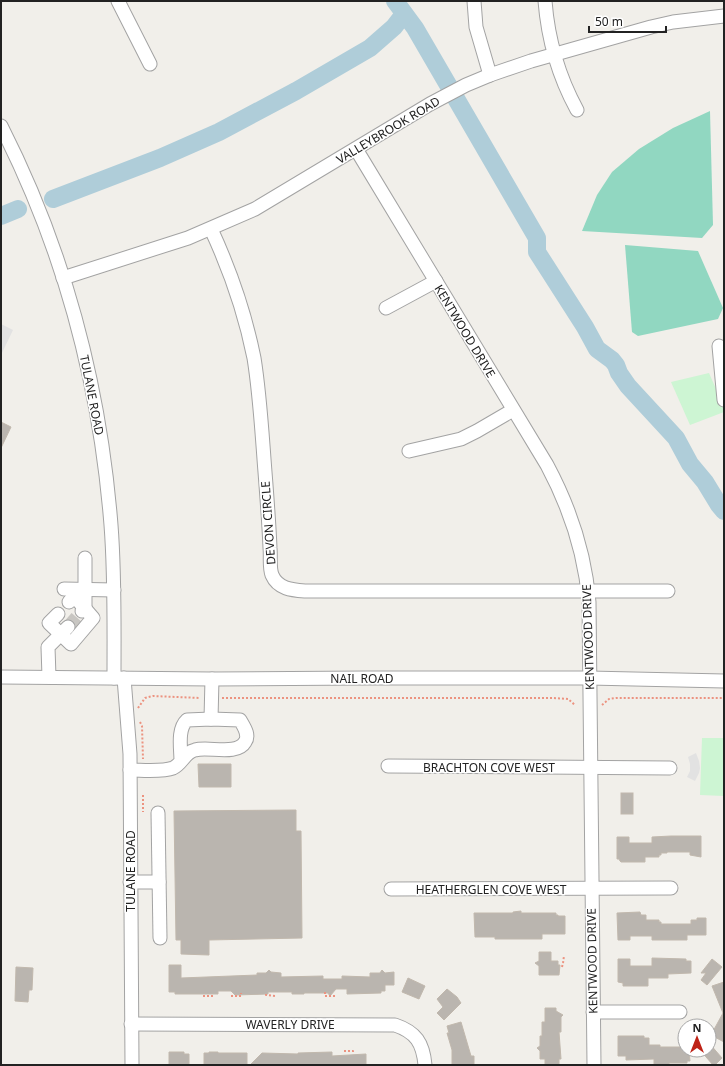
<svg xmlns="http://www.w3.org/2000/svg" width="725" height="1066" viewBox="0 0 725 1066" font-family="'Noto Sans',sans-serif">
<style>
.park{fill:#cdf5d3}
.pitch{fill:#91d7c1}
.parking{fill:#e2e2e2}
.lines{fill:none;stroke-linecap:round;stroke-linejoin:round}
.river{stroke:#afcdd9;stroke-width:18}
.building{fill:#bab5af;stroke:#c1b8ad}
.minor-tunnel{stroke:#c8c6c2;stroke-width:13;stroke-dasharray:13 6;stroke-linecap:butt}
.minor-casing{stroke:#a3a3a3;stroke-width:15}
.path{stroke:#ec9380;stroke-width:2;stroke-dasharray:2 2;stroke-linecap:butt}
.minor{stroke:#fff;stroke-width:13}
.labels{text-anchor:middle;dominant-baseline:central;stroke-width:3;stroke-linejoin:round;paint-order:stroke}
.street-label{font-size:12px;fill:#222;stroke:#fff}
</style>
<rect width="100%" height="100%" fill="#f1efea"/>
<g class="park">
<polygon points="709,373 724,407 724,412 690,425 671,382"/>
<polygon points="702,738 724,738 724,796 700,795"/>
</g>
<g class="pitch">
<polygon points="710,111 713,225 702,238 582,231 597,195 612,172 639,149 673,128"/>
<polygon points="625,245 698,251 723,308 718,319 638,336 632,332"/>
</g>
<g class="parking">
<polygon points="1,324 13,330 1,355"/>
<polygon points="696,753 699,761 700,768 699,773 695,781 687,777 690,771 690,764 688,757"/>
</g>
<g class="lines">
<g class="river">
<polyline points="395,1 415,28 537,238 537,252 585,327 597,349 612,360 616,365 619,373 628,386 676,438 690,464 705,482 719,505 724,511"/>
<polyline points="53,199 160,158 219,132 296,91 370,48 394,27 404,14"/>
<polyline points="1,216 18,209"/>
</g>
</g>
<g class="building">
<polygon points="1,422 11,427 1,448"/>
<polygon points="198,764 231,764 231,787 199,787"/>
<rect x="621" y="793" width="12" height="21"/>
<polygon points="296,810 296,831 301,831 302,938 209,940 209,955 181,954 181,940 176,940 174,811"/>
<polygon points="671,836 701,836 701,857 690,855 690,852 667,852 667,853 661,853 661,855 659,855 659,857 645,857 645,862 621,862 620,861 619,859 617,859 617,837 629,837 629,843 652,843 652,837"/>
<polygon points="521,911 521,913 556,913 556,915 558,915 558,916 565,916 565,934 542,934 542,939 495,939 495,937 475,937 474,913 513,913 513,912"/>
<polygon points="640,912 641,915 646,915 646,920 659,920 659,922 661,922 661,924 691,924 691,920 697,920 697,918 706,918 706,935 687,935 687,940 652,940 652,936 630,936 630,940 618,940 617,913"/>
<polygon points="539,952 551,952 551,961 558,961 558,965 560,965 559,975 539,975 539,966 535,963 539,961"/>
<polygon points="652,958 686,959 686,961 691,961 691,973 668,974 668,978 648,978 648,986 623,986 623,983 618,982 618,959 630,959 630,966 652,966"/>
<polygon points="712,959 722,967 707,985 701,980 706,973 701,973"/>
<polygon points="169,965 181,965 181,978 257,975 257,973 266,973 269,970 271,972 281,973 281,977 323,976 323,979 342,979 342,976 370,977 370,973 380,973 382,970 385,973 394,972 394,985 385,985 385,991 381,991 381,993 347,994 347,989 336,989 330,996 328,993 304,993 304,994 292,994 292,992 268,992 268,994 235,995 231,991 218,991 218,994 175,994 175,992 169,992"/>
<polygon points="16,967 33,968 32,990 29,990 28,1002 15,1001"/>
<polygon points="408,978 425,986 419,999 402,992"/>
<polygon points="724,982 724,1042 711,1035 723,1013 712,986"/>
<polygon points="447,989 457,997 461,1003 444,1020 437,1013 443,1007 437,999"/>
<polygon points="545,1008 556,1008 556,1011 563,1015 561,1017 561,1032 559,1032 561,1059 559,1059 559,1065 545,1065 545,1059 540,1059 540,1051 537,1048 540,1046 540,1036 542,1036 542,1022 545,1022"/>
<polygon points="461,1022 471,1056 474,1056 474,1065 452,1065 452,1050 447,1033 449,1033 447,1026"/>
<polygon points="618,1036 644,1036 644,1038 649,1038 649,1045 660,1045 660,1047 685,1047 685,1050 689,1050 690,1061 687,1061 687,1063 669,1063 669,1065 654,1065 654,1059 626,1060 626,1056 618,1056"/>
<polygon points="709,1043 722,1058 715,1065 713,1065 700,1050 709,1050"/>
<polygon points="169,1052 184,1052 184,1054 189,1054 189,1065 169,1065"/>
<polygon points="209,1052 218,1052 218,1053 247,1053 247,1065 204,1065 204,1053 209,1053"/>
<polygon points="332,1052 332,1056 366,1054 366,1065 250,1065 262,1053 298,1054 298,1053"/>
</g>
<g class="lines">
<polyline class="minor-tunnel" points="68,627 81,612"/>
<defs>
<g id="minor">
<polyline points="118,1 150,64"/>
<polyline points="474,1 476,27 490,75"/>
<path d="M545,1C548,39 559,77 577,110"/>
<path d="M1,126C64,250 100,386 111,525C115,576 114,627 114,678"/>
<path d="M356,149L547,465C570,508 585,553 589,602L594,1065"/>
<path d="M211,229C230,270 245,313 254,358C260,395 262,434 265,472C267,498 269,523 270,548C271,557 269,567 272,575C278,589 292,590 305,591H668"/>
<polyline points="63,278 188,238 255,209 430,104 466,85 490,75 531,61 651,27 673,22 724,16"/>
<polyline points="386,308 436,281"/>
<polyline points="719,346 724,400"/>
<polyline points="409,451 461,439 477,431 513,410"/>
<polyline points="64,589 114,590"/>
<polyline points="82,611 85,607 85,558"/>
<polyline points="58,614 49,623 71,644 93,618 74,596 69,602"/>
<polyline points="1,677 212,679 366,678 589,678 724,681"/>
<polyline points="49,677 48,647 68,627"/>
<polyline points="124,678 130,754 132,1065"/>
<polyline points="211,719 212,679"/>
<polyline points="388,766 670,768"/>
<path d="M130,770C142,770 163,772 173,768C182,764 185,752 195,750C208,746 237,756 245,742C250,735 244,727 240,720L211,719L187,720C177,729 181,749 181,761"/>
<polyline points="158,813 160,938"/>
<polyline points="130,882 159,882"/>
<polyline points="391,889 671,888"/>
<polyline points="593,1012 680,1012"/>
<path d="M131,1024L395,1025C416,1032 423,1043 425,1065"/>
</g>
</defs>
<use href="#minor" class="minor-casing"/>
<g class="path">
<polyline points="222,698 553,698 568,699 575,705"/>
<polyline points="602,705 609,699 616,698 724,698"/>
<polyline points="138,708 145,698 153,696 200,698"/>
<polyline points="140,722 142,726 143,759"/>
<polyline points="143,795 143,812"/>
<polyline points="562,967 563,963 564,956"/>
<polyline points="325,992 325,996 335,996"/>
<polyline points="266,994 266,995 276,996"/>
<polyline points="203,996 213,996 213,994"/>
<polyline points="231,996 241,996 241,993"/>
<polyline points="344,1051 353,1051 353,1053"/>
</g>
<use href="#minor" class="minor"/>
</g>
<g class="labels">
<g class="street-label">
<text transform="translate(388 130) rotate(-31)">VALLEYBROOK ROAD</text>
<text transform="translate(465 331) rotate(59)">KENTWOOD DRIVE</text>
<text transform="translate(92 395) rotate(79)">TULANE ROAD</text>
<text transform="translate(268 523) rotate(-94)">DEVON CIRCLE</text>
<text transform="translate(588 637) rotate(-92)">KENTWOOD DRIVE</text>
<text x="362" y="678">NAIL ROAD</text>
<text x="489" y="767">BRACHTON COVE WEST</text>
<text transform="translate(130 871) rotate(-90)">TULANE ROAD</text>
<text x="491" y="889">HEATHERGLEN COVE WEST</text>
<text transform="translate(592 961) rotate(-91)">KENTWOOD DRIVE</text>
<text x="290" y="1024">WAVERLY DRIVE</text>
</g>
</g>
<rect width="725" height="1066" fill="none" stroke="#222222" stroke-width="4"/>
<g transform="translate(697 1038)"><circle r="19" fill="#ffffff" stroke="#a7a7a7"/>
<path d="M0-3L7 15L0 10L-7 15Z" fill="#be2216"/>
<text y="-6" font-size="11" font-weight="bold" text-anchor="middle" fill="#222222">N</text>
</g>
<path d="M589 26v6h77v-6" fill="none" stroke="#222222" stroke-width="2"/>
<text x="595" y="26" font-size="12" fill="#222222" stroke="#ffffff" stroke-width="3" paint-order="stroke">50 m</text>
</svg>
